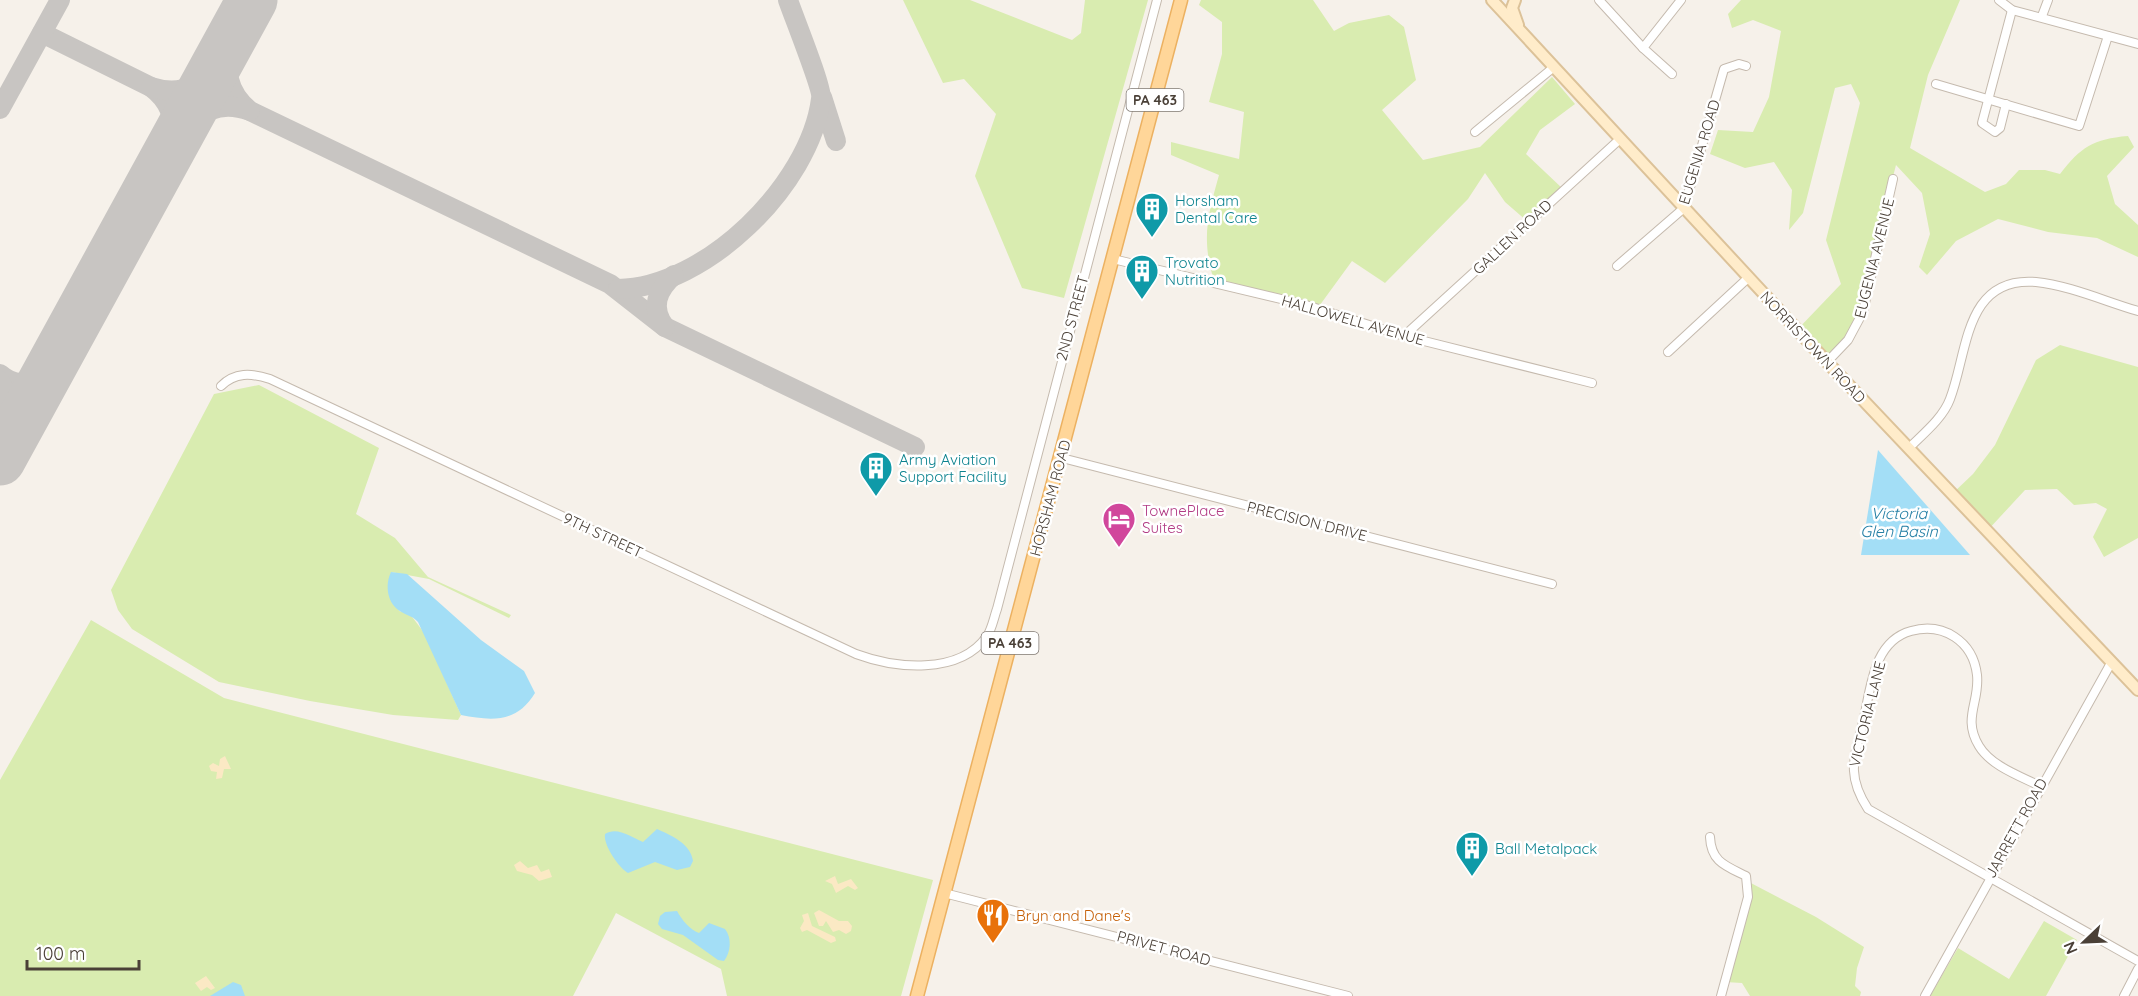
<svg xmlns="http://www.w3.org/2000/svg" width="2138" height="996" viewBox="0 0 2138 996" font-family="Quicksand,sans-serif">
<style>
.green{fill:#d9ecb0}
.sand{fill:#fbe9c4}
.water{fill:#a3def6}
.lines{fill:none;stroke-linecap:round;stroke-linejoin:round}
.taxiway{stroke:#c8c5c2;stroke-width:20}
.runway{stroke:#c8c5c2;stroke-width:51}
.minor-casing{stroke:#c5baae;stroke-width:10}
.secondary-casing{stroke:#dcc299;stroke-width:14}
.primary-casing{stroke:#ecb161;stroke-width:15}
.minor{stroke:#fff;stroke-width:8}
.secondary{stroke:#ffecca;stroke-width:10}
.primary{stroke:#ffd699;stroke-width:12}
.labels{text-anchor:middle;dominant-baseline:central;stroke-width:5;stroke-linejoin:round;paint-order:stroke}
.shield{fill:#fff;stroke:#807973;stroke-width:1.5}
.shield-label{font-size:14px;font-weight:bold;fill:#4a4037}
.street-label{font-size:15px;fill:#4a4037;stroke:#fff}
.culture-label{font-size:15px;fill:#0d838f;stroke:#fff;text-anchor:start}
.hotel-label{font-size:15px;fill:#b23c85;stroke:#fff;text-anchor:start}
.food-label{font-size:15px;fill:#c56008;stroke:#fff;text-anchor:start}
.water-label{font-size:16px;font-style:italic;fill:#247fa5;stroke:#fff}
</style>
<rect width="100%" height="100%" fill="#f6f1ea"/>
<g class="green">
<polygon points="903,0 970,0 1072,40 1081,33 1085,0 1148,0 1064,298 1022,288 975,176 996,114 964,79 943,83"/>
<path d="M1201,0H1313L1334,31L1349,23L1389,15L1404,27L1416,80L1382,110L1423,160L1480,147L1552,77L1575,104L1540,130L1526,154L1563,189L1528,222L1505,202L1485,173L1468,199L1385,283L1352,261L1317,309L1215,284C1201,240 1207,218 1219,175L1171,155V142L1239,159L1244,112L1209,102L1222,54V22L1199,5Z"/>
<path d="M1741,0H1960L1928,75L1910,148L1985,192L2006,184L2019,170H2045L2060,174C2081,147 2093,139 2128,136L2134,147L2107,176L2115,204L2138,225V257L2097,238L2048,232L1998,219L1956,241L1927,275L1919,267L1930,234L1922,193L1896,165L1852,336L1824,359L1797,330L1841,284L1826,240L1860,103L1851,84L1835,88L1803,213L1789,230L1792,190L1774,162L1745,168L1710,154L1718,130L1753,132L1769,97L1781,31L1753,20L1732,28L1728,14Z"/>
<polygon points="2060,345 2138,367 2138,538 2104,557 2093,537 2107,509 2096,503 2074,505 2057,489 2025,490 1987,531 1952,494 1973,474 1995,445 2036,360"/>
<polygon points="259,385 379,448 356,514 395,538 428,577 511,615 509,618 429,579 391,572 399,611 410,614 425,634 461,715 458,720 393,715 310,701 219,682 132,629 118,610 111,590 214,394"/>
<polygon points="91,620 224,698 933,880 901,996 727,996 721,969 616,913 573,996 0,996 0,780"/>
<polygon points="1747,881 1816,917 1864,947 1857,968 1855,986 1861,992 1860,996 1750,996 1742,983 1725,982"/>
<polygon points="2044,921 2077,940 2046,996 1930,996 1958,948 2009,979"/>
</g>
<g class="sand">
<polygon points="225,756 231,769 224,769 222,778 216,779 217,772 211,771 209,766 213,763 219,766 220,759"/>
<polygon points="520,861 528,868 537,865 541,872 549,869 552,877 539,881 532,875 517,871 514,865"/>
<polygon points="835,876 838,884 851,879 858,888 855,890 848,886 836,893 832,884 825,881"/>
<polygon points="819,910 839,921 848,921 852,926 851,931 846,934 839,930 833,932 826,921 823,926 819,926 814,913"/>
<polygon points="808,913 812,926 835,937 836,941 831,943 807,930 802,932 800,928 804,921 802,915"/>
<polygon points="206,976 215,988 211,990 207,987 201,991 195,983"/>
</g>
<g class="water">
<polygon points="1878,450 1970,555 1861,555"/>
<path d="M391,572L407,574L481,640L524,671L535,693C517,723 492,721 461,715L418,622C412,615 404,615 397,609C387,601 385,584 391,572Z"/>
<path d="M657,829C671,835 691,844 693,861L690,867L677,870L655,862L628,873C619,868 603,845 605,834C617,826 631,837 643,842Z"/>
<path d="M677,911C682,920 690,930 699,933L709,923L725,929C732,938 731,952 724,961L718,960L683,935L662,929L658,924L660,916L665,912Z"/>
<polygon points="233,982 241,985 245,996 210,996"/>
</g>
<g class="lines">
<g class="taxiway">
<path d="M42,33L151,87C170,101 175,118 174,142"/>
<path d="M229,41C225,69 226,92 250,111L610,284L665,327L915,447"/>
<path d="M151,87C176,95 191,89 212,74"/>
<polyline points="822,97 836,141"/>
<polyline points="0,109 60,0"/>
<path d="M178,135C200,113 218,99 250,111"/>
<path d="M618,289C705,288 810,185 821,99C823,89 793,15 788,0"/>
<path d="M665,327C650,308 657,290 674,275"/>
<path d="M0,374C17,389 31,383 48,372"/>
<path d="M0,381C12,404 8,431 2,456"/>
</g>
<polyline class="runway" points="0,460 252,0"/>
<defs>
<g id="minor">
<polyline points="1599,0 1643,48 1672,74"/>
<polyline points="1999,0 2012,10 2138,44"/>
<polyline points="2042,16 2048,0"/>
<polyline points="1643,48 1681,0"/>
<polyline points="1936,84 2079,126 2108,36"/>
<polyline points="2006,104 2000,128 1995,132 1982,123 2012,10"/>
<polyline points="1475,132 1554,67"/>
<polyline points="1113,259 1306,305 1404,336 1592,383"/>
<polyline points="1617,266 1684,208 1724,69 1739,64 1746,66"/>
<polyline points="1404,336 1620,139"/>
<polyline points="1668,352 1748,278"/>
<polyline points="1827,362 1848,340 1863,312 1893,179"/>
<path d="M221,386C235,372 251,373 270,379L856,654C894,668 959,676 987,636C992,629 994,617 997,609L1157,0"/>
<path d="M1909,448C1923,434 1943,418 1950,399C1968,353 1964,276 2036,282C2068,285 2107,302 2138,311"/>
<polyline points="1062,458 1552,584"/>
<path d="M2040,786C2020,776 1991,766 1979,746C1962,718 1980,702 1977,675C1973,641 1943,622 1911,631C1874,641 1871,686 1864,718C1855,756 1845,774 1868,809L2138,961"/>
<path d="M1710,837C1711,862 1726,866 1746,876L1748,897L1721,996"/>
<polyline points="944,893 1348,996"/>
<polyline points="1925,996 2111,663"/>
<polyline points="2124,996 2138,969"/>
</g>
<g id="secondary">
<polyline points="1492,0 1827,362 2138,690"/>
<polyline points="1515,0 1512,8 1518,25"/>
</g>
<polyline id="primary" points="917,996 1181,0"/>
</defs>
<use href="#minor" class="minor-casing"/>
<use href="#secondary" class="secondary-casing"/>
<use href="#primary" class="primary-casing"/>
<use href="#minor" class="minor"/>
<use href="#secondary" class="secondary"/>
<use href="#primary" class="primary"/>
</g>
<defs>
<symbol id="building-pin" viewBox="-11 -11 22 30"><path d="M0 17L-7.5 6A9.5 9.5 0 1 1 7.5 6Z" fill="#0f9aa8" stroke="#fff"/><path d="M-4-6H4V6H1V3H-1V6H-4ZM-2.5-4.3h1.7v1.8h-1.7ZM.8-4.3h1.7v1.8H.8ZM-2.5-1h1.7V.8h-1.7ZM.8-1h1.7V.8H.8Z" fill="#fff"/></symbol>
<symbol id="hotel-pin" viewBox="-11 -11 22 30"><path d="M0 17L-7.5 6A9.5 9.5 0 1 1 7.5 6Z" fill="#d1479c" stroke="#fff"/><path d="M-6-4.5h1.5V1H6V5H4.5V3h-9V5H-6ZM-4 0a1.8 1.8 0 1 1 3.6 0ZM.5 0V-2.5h3Q6-2.5 6 0Z" fill="#fff"/></symbol>
<symbol id="restaurant-pin" viewBox="-11 -11 22 30"><path d="M0 17L-7.5 6A9.5 9.5 0 1 1 7.5 6Z" fill="#e8710a" stroke="#fff"/><path d="M-5-6h1v4h1v-4h1v4h1v-4h1v5L-1.5 .5V6h-2V.5L-5-1ZM5-6V6H3V1.5H1.5Q1.5-4 5-6Z" fill="#fff"/></symbol>
</defs>
<g fill-rule="evenodd">
<use href="#building-pin" x="1133" y="190" width="38" height="52"/>
<use href="#building-pin" x="1123" y="252" width="38" height="52"/>
<use href="#building-pin" x="857" y="449" width="38" height="52"/>
<use href="#hotel-pin" x="1100" y="500" width="38" height="52"/>
<use href="#building-pin" x="1453" y="829" width="38" height="52"/>
<use href="#restaurant-pin" x="974" y="896" width="38" height="52"/>
</g>
<g class="labels">
<g class="shield">
<rect x="1126.5" y="89" width="57" height="22" rx="4.5"/>
<rect x="981.5" y="632" width="57" height="22" rx="4.5"/>
</g>
<g class="shield-label">
<text x="1155" y="100">PA 463</text>
<text x="1010" y="643">PA 463</text>
</g>
<g class="street-label">
<text transform="translate(1699 152) rotate(-73)">EUGENIA ROAD</text>
<text transform="translate(1512 237) rotate(-43)">GALLEN ROAD</text>
<text transform="translate(1874 258) rotate(-76)">EUGENIA AVENUE</text>
<text transform="translate(1072 318) rotate(-75)">2ND STREET</text>
<text transform="translate(1353 320) rotate(16)">HALLOWELL AVENUE</text>
<text transform="translate(1813 347) rotate(47)">NORRISTOWN ROAD</text>
<text transform="translate(1050 498) rotate(-75)">HORSHAM ROAD</text>
<text transform="translate(1307 521) rotate(14)">PRECISION DRIVE</text>
<text transform="translate(603 535) rotate(25)">9TH STREET</text>
<text transform="translate(1867 714) rotate(-76)">VICTORIA LANE</text>
<text transform="translate(2016 828) rotate(-61)">JARRETT ROAD</text>
<text transform="translate(1164 948) rotate(15)">PRIVET ROAD</text>
</g>
<g class="culture-label">
<text x="1175" y="200">Horsham<tspan x="1175" dy="17">Dental Care</tspan></text>
<text x="1165" y="262">Trovato<tspan x="1165" dy="17">Nutrition</tspan></text>
<text x="899" y="459">Army Aviation<tspan x="899" dy="17">Support Facility</tspan></text>
<text x="1495" y="848">Ball Metalpack</text>
</g>
<g class="hotel-label">
<text x="1142" y="510">TownePlace<tspan x="1142" dy="17">Suites</tspan></text>
</g>
<g class="food-label">
<text x="1016" y="915">Bryn and Dane's</text>
</g>
<g class="water-label">
<text x="1899" y="513">Victoria<tspan x="1899" dy="18">Glen Basin</tspan></text>
</g>
</g>
<g transform="translate(2084 942) rotate(247)" stroke="#ffffff" stroke-width="4.5" paint-order="stroke">
<path d="M0-4.5L10 22L0 15L-10 22Z" fill="#4a4037"/>
<text y="-9" font-size="16" font-weight="bold" text-anchor="middle" fill="#4a4037">N</text>
</g>
<path d="M27 960v9h112v-9" fill="none" stroke="#4a4037" stroke-width="3"/>
<text x="36" y="960" font-size="18" fill="#4a4037" stroke="#ffffff" stroke-width="4.5" paint-order="stroke">100 m</text>
</svg>
